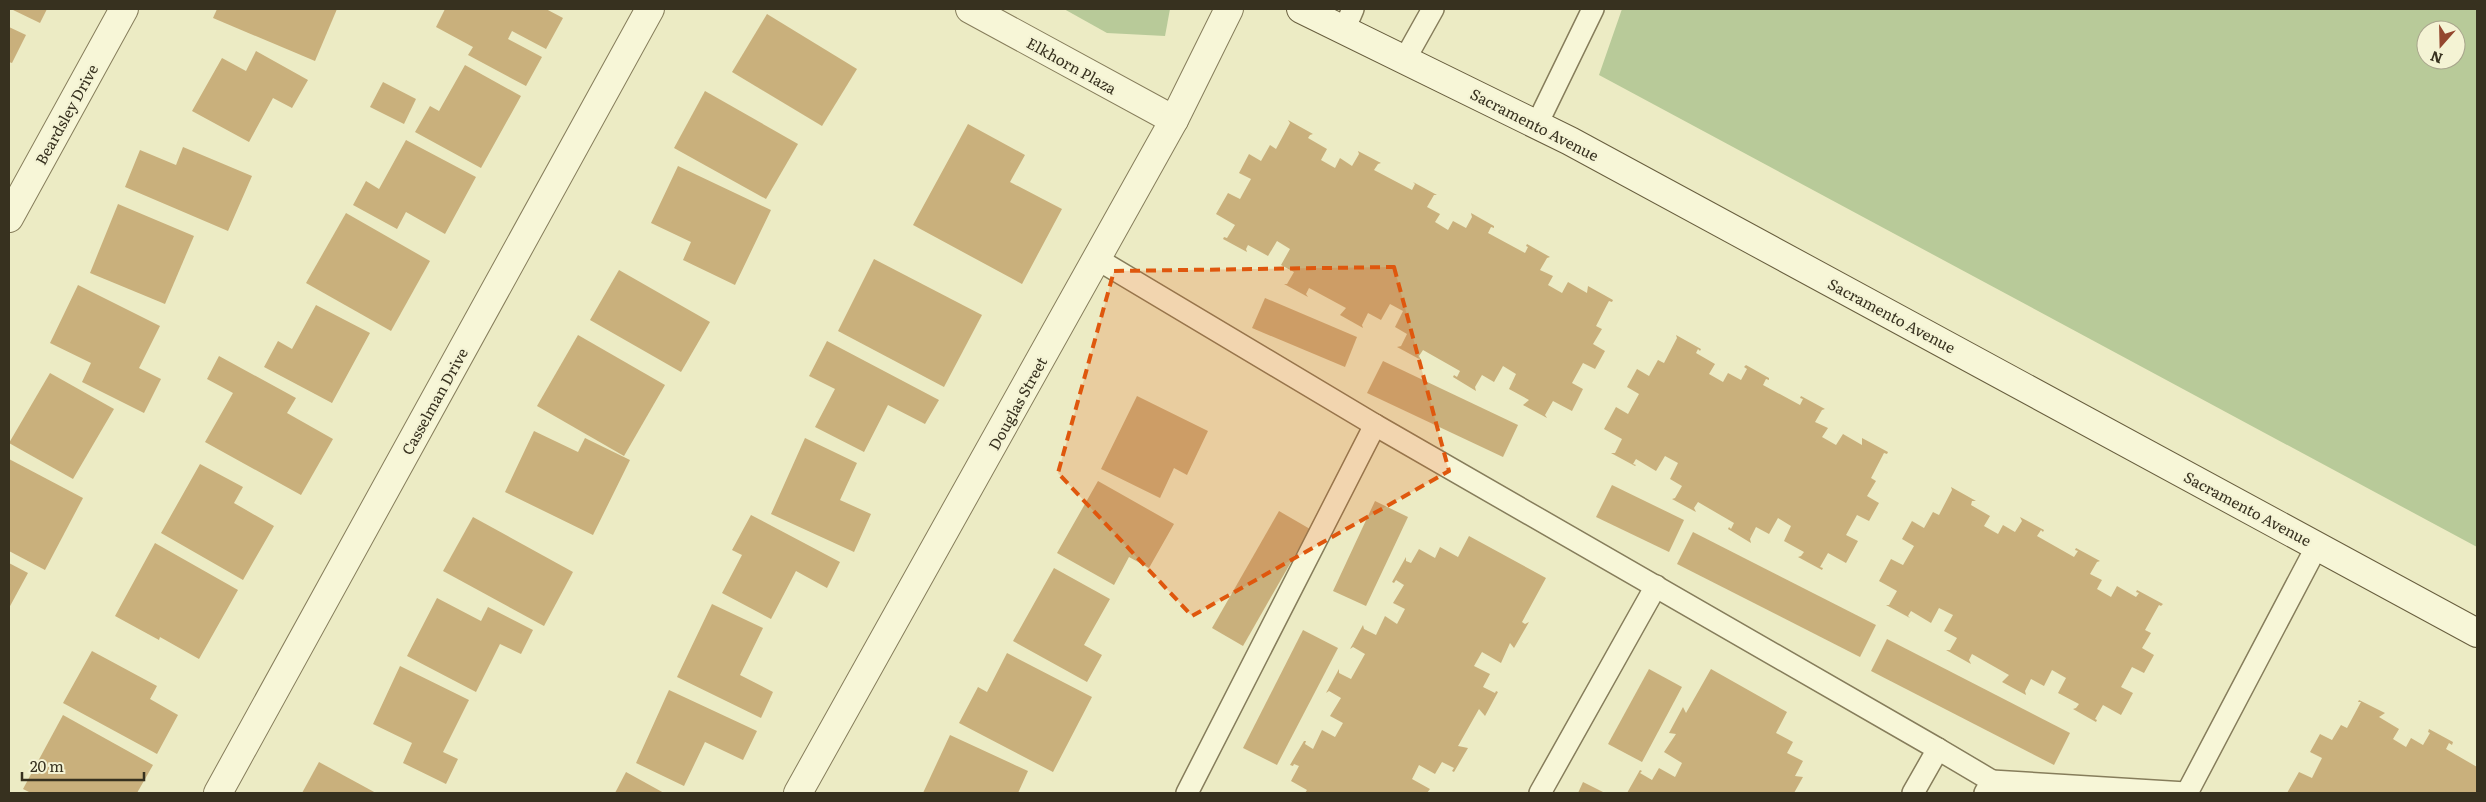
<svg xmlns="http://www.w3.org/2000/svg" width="2486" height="802" viewBox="0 0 2486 802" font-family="Literata,serif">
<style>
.green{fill:#b8ca99;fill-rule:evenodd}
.building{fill:#c9b07c}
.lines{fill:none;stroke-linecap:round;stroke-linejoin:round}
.service-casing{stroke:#867d5b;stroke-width:24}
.minor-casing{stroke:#867d5b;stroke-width:30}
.secondary-casing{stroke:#685e3e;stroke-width:30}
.service{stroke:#f7f6d7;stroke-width:21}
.minor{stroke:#f7f6d7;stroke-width:28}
.secondary{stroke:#f7f6d7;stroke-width:28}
.marked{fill:#df570d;fill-opacity:0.2;stroke:#df570d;stroke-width:4;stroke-dasharray:10 6;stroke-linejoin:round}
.labels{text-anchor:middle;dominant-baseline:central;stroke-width:4.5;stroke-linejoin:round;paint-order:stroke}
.street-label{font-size:15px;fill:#37311f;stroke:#f4f3d4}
</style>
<rect width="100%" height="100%" fill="#ecebc4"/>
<g class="green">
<polygon points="1064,9 1170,9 1165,36 1107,33"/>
<path d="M1622,9H2477V547L1599,75ZM2426,30H2456V60H2426Z"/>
</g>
<g class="building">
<polygon points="11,9 47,9 40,23"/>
<polygon points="217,9 337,9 315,61 213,18"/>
<polygon points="445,9 546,9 563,18 546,49 512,31 508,39 542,57 526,86 468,55 473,47 436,27"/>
<polygon points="767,14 857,69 822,126 732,72"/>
<polygon points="9,27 26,35 12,63 9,62"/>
<polygon points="256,51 308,80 292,108 273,98 249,142 192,111 222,58 246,71"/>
<polygon points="465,65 521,96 481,168 415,132 430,106 439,111"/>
<polygon points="383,82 416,99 404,124 370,107"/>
<polygon points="705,91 798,144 766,199 674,148"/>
<polygon points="1288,120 1313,134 1310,135 1308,138 1327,149 1321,160 1335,168 1340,158 1352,166 1359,154 1358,151 1381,163 1378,164 1374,170 1412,190 1415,184 1413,182 1437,195 1434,195 1427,207 1440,214 1435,222 1448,230 1453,221 1466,228 1472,217 1471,213 1494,226 1494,228 1491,227 1488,233 1525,253 1528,247 1526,246 1527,244 1550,257 1547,258 1540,270 1553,276 1548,285 1562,293 1568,282 1587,293 1588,286 1613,300 1612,302 1609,301 1596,326 1602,329 1593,344 1605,351 1595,369 1583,363 1572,383 1583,389 1572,411 1553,401 1545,415 1547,418 1523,405 1529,400 1509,389 1516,374 1503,366 1494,382 1482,375 1475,387 1476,391 1453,377 1454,375 1457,377 1460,371 1423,350 1419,356 1421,360 1397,347 1401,346 1407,334 1395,327 1403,311 1390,304 1381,320 1368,313 1362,325 1363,328 1340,315 1346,308 1309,288 1306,294 1308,297 1284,284 1287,284 1294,272 1281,265 1290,249 1277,241 1268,256 1248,245 1246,249 1247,252 1223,239 1224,237 1227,238 1235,225 1216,214 1228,193 1240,199 1251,179 1239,173 1249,154 1261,161 1270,145 1276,149 1290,123"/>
<polygon points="968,124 1025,155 1010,182 1062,209 1022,284 913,225"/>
<polygon points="406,140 476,177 445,234 406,212 397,229 353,205 366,181 379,189"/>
<polygon points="183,147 252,176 228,231 125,187 140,150 176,165"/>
<polygon points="678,166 771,210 735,285 683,260 691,242 651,223"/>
<polygon points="118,204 194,236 165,304 90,273"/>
<polygon points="346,213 430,261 391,331 306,283"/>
<polygon points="874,259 982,315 944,387 838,331"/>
<polygon points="619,270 710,322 681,372 590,320"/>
<polygon points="78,285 160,326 139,368 161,379 144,413 82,382 91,363 50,343"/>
<polygon points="1265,298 1357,337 1345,367 1252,328"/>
<polygon points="316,305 370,333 332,403 264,367 278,341 292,349"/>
<polygon points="578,335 665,385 624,456 537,406"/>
<polygon points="1676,335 1701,349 1700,351 1698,349 1696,353 1715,364 1709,374 1723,382 1728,373 1741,380 1747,369 1744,367 1746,365 1769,378 1769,380 1766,379 1763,385 1800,405 1803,399 1800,398 1801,396 1825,409 1822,410 1815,422 1828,428 1822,437 1836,445 1843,434 1862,445 1862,438 1888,452 1887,454 1884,453 1871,478 1876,481 1867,496 1879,503 1869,521 1857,515 1846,535 1858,541 1846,563 1828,553 1820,567 1823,568 1822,570 1798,557 1801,556 1804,552 1784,541 1791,526 1778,518 1769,534 1756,527 1750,539 1751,543 1728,529 1729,527 1731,529 1734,523 1698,502 1694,508 1696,512 1672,499 1675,498 1682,486 1670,479 1678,463 1665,456 1656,471 1636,459 1633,464 1636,465 1635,466 1611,453 1615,453 1622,439 1604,429 1616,407 1628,414 1639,394 1627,387 1637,369 1649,376 1658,360 1664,363 1677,338"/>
<polygon points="827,341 939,400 925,424 888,405 864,452 815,427 835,389 809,376"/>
<polygon points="219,356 296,398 287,413 333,439 301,495 205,442 233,393 207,379"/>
<polygon points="1383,361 1518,425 1503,457 1367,393"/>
<polygon points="50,373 114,409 73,479 9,443"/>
<polygon points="1137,396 1208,431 1187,475 1174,468 1160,498 1101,469"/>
<polygon points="534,431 578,452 585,438 630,460 593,535 505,492"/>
<polygon points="805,438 857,463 840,500 871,514 854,552 771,514"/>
<polygon points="9,459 83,498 45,570 9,551"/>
<polygon points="200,464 243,487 234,503 274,526 243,580 161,533"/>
<polygon points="1098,481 1174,524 1149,568 1129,557 1114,585 1057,553"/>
<polygon points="1612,485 1684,520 1669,552 1596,517"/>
<polygon points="1951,487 1976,501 1972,501 1971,505 1990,516 1984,526 1998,534 2003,525 2015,532 2022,521 2020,517 2044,530 2043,532 2041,530 2037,536 2074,557 2078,551 2075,550 2076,548 2100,561 2097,562 2090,574 2102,580 2097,589 2111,597 2117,586 2136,597 2139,593 2136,592 2137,590 2163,604 2161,606 2159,605 2145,630 2151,633 2142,648 2154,655 2144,673 2132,667 2121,687 2133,693 2121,715 2103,705 2095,719 2097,720 2096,722 2073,709 2076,708 2079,704 2058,693 2066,678 2052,670 2044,686 2031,679 2025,691 2026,695 2002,682 2009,675 1972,654 1969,660 1971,664 1946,650 1950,650 1957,638 1944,631 1953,615 1939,608 1931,623 1911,611 1908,616 1910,618 1886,605 1889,605 1897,591 1879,581 1891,559 1903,565 1914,546 1902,539 1912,521 1924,528 1933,512 1939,515 1952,490"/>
<polygon points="1375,501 1408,517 1366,606 1333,591"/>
<polygon points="1279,511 1310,529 1243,646 1212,628"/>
<polygon points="751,515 840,562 827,588 796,571 771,619 722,593 742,555 732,550"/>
<polygon points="473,517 573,572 544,626 443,571"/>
<polygon points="1693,532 1876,625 1860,657 1677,564"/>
<polygon points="1469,536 1546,578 1522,622 1525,624 1529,622 1514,648 1510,643 1501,663 1482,652 1474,666 1490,674 1483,687 1495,693 1496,691 1498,692 1485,716 1479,709 1458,746 1468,748 1454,772 1452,771 1454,768 1442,762 1435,774 1419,765 1412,779 1430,789 1427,793 1305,793 1307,790 1291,781 1299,766 1294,764 1293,766 1290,765 1304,741 1306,741 1305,744 1313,749 1322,730 1335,737 1343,723 1330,716 1341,698 1329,691 1326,693 1339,669 1339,673 1351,679 1365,654 1353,647 1350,649 1363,625 1364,629 1376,635 1385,616 1397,624 1405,609 1393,603 1404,585 1396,580 1394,583 1392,582 1406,557 1406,561 1411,563 1419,549 1435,558 1440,547 1458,557"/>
<polygon points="155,543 238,590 199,659 160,637 159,640 115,616"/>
<polygon points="9,563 28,573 9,608"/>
<polygon points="1054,568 1110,599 1084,645 1102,655 1087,682 1013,641"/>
<polygon points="437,598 481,621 488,607 533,630 521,654 500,644 476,692 407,656"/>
<polygon points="712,604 763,628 740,675 773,692 761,718 677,677"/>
<polygon points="1303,630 1338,648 1277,765 1243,748"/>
<polygon points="1887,639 2070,733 2054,765 1871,671"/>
<polygon points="92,651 157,686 150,699 178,715 157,754 63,703"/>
<polygon points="1007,653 1092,697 1053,772 959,723 978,687 987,692"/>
<polygon points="400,666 469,700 443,752 458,759 446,784 403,763 412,743 373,724"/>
<polygon points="1649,669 1682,687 1642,762 1608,744"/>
<polygon points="1711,669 1787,712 1776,733 1793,742 1787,753 1803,761 1795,776 1803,777 1794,793 1627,793 1640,770 1642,771 1640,773 1652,780 1659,768 1675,777 1682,763 1664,752 1676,734 1669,733 1683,707 1686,713"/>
<polygon points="669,690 757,731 743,760 705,742 684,786 636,763"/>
<polygon points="2359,700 2385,713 2379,717 2399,729 2393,739 2406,747 2411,738 2423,745 2430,733 2428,732 2429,729 2453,742 2452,745 2449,743 2446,749 2477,767 2477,793 2287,793 2299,772 2312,778 2322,758 2310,752 2320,734 2332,740 2341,725 2347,728 2361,702 2358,702"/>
<polygon points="63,715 153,765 137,793 31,793 23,789"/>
<polygon points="950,735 1028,771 1018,793 923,793"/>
<polygon points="319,762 376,793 302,793"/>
<polygon points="626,772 664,793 615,793"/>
<polygon points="1583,782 1605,793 1578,793"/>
</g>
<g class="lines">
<defs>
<g id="service">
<polyline points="1344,30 1353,9"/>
<polyline points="1405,59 1433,9"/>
<polyline points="1537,124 1593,9"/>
<polyline points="1097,259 1375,425 1187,793"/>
<polyline points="1375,425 1938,749"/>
<polyline points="1540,793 1656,586"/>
<polyline points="1913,793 1938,749 1992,781"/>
<polyline points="1985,793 1992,781 2186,793"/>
<polyline points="2187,793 2317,546"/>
</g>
<g id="minor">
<polyline points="970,9 1174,120"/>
<polyline points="9,218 124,9"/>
<polyline points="218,793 650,9"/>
<polyline points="798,793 1174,120 1229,9"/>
</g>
<polyline id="secondary" points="1301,9 1570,141 2477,633"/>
</defs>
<use href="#service" class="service-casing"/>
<use href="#minor" class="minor-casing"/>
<use href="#secondary" class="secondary-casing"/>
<use href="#service" class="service"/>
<use href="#minor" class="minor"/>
<use href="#secondary" class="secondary"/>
</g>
<path class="marked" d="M1394,267L1449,471L1192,616L1058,473L1114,271Z"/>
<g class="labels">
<g class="street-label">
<text transform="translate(1072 65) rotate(29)">Elkhorn Plaza</text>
<text transform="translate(66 114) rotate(-61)">Beardsley Drive</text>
<text transform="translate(1535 124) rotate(27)">Sacramento Avenue</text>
<text transform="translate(1892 315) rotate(28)">Sacramento Avenue</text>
<text transform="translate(434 401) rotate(-61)">Casselman Drive</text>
<text transform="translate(1017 403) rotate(-61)">Douglas Street</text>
<text transform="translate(2248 508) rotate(28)">Sacramento Avenue</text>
</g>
</g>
<rect width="2486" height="802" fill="none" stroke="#37311f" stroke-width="20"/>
<g transform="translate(2441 45) rotate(200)"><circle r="24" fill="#f4f3d4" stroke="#a8a58c"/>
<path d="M0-4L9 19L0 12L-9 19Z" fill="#93472e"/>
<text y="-8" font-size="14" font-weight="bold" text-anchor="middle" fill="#37311f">N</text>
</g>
<path d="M22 772v8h122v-8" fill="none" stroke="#37311f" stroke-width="2.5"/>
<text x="30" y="772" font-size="15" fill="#37311f" stroke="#f4f3d4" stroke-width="4" paint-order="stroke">20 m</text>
</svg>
